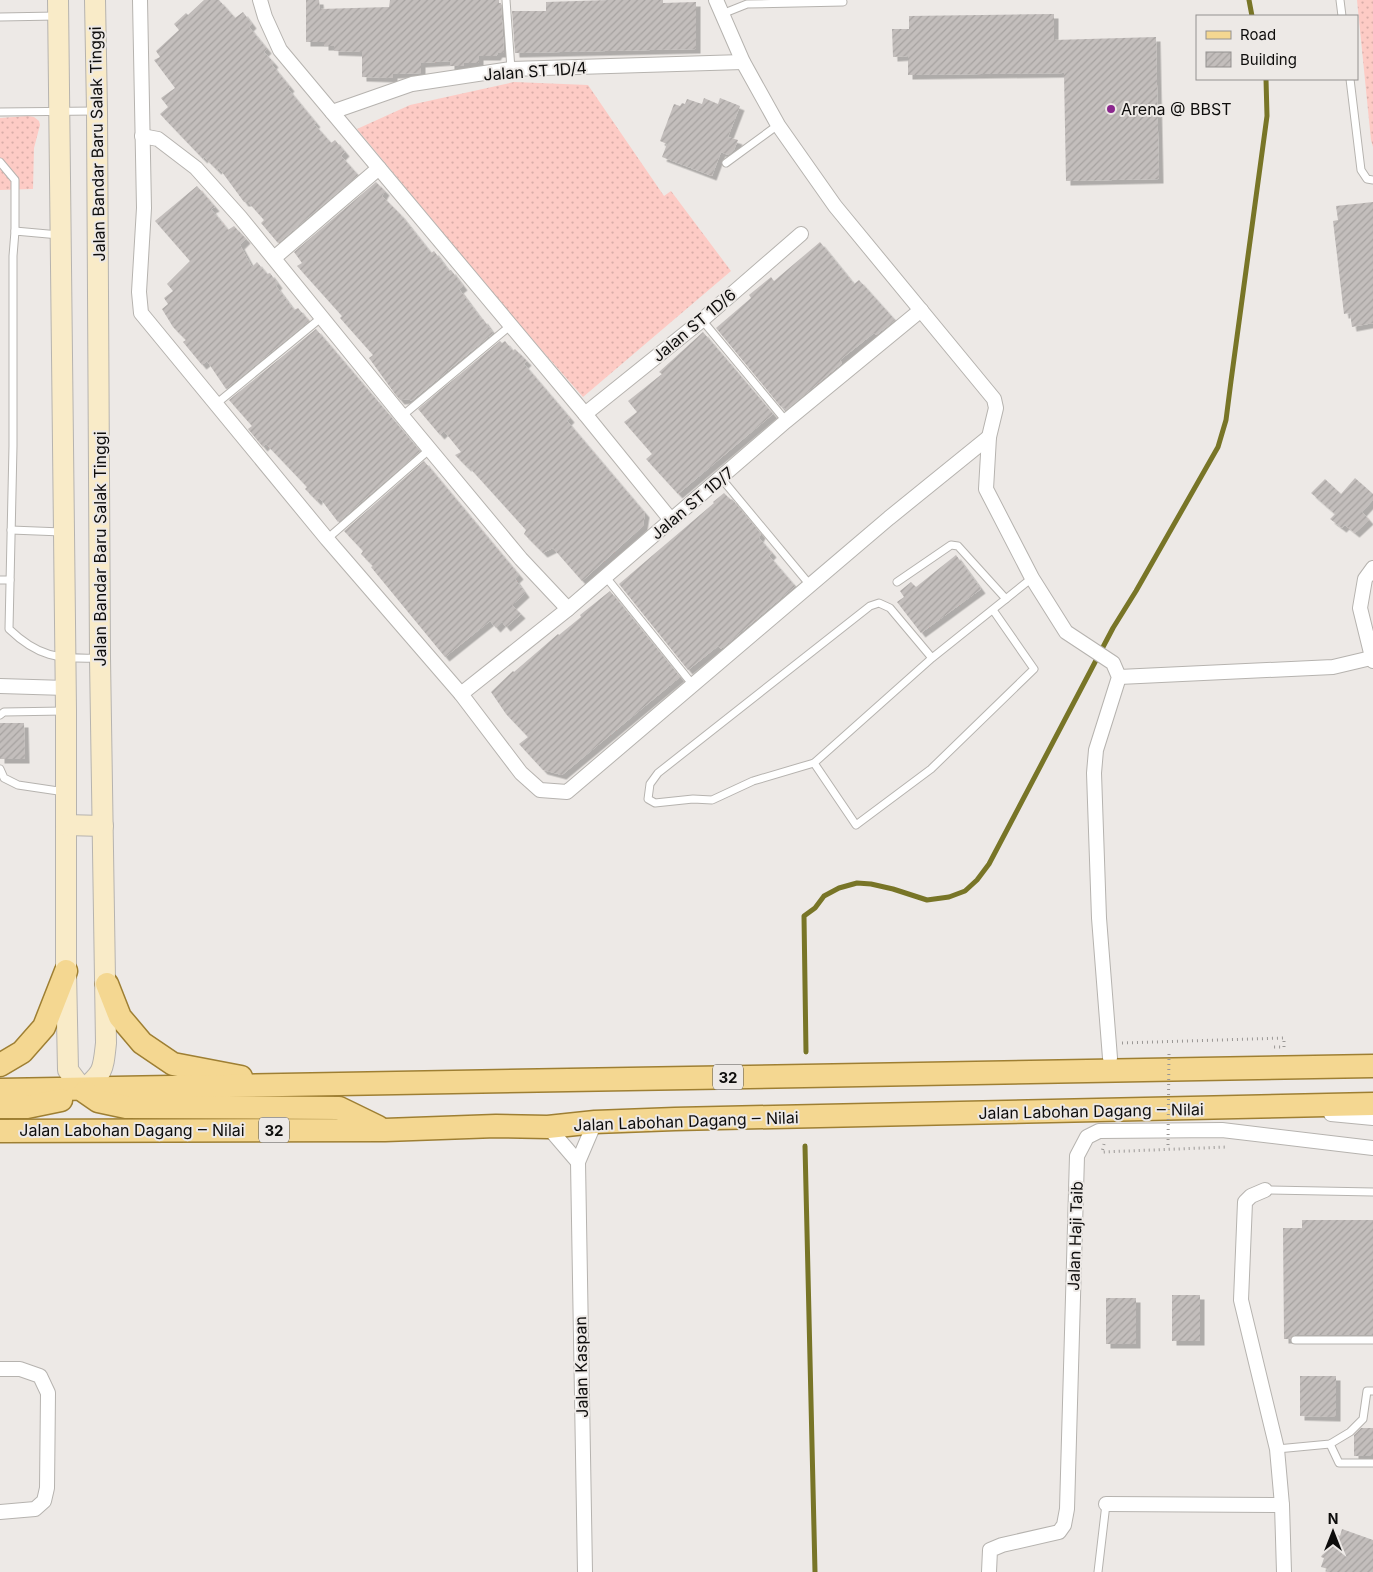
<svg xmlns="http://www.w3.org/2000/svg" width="1373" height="1572" viewBox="0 0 1373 1572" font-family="Inter,sans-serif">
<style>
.grass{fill:url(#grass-dots)}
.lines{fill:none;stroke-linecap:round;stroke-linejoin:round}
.stream{stroke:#787527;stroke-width:5}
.building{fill:url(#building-hatch);filter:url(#shadow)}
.service-casing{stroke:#b6b3af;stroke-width:9}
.minor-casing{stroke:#b6b3af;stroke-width:16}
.secondary-casing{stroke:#b6b3af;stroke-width:22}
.primary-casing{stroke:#9e7f33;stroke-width:25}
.path{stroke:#9a9795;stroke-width:3;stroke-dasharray:1 4;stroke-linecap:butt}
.service{stroke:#fff;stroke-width:7}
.minor{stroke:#fff;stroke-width:14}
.secondary{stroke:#f9ebc8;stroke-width:20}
.primary{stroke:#f4d791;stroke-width:22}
.path-bridge{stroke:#9a9795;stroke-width:3;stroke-dasharray:1 4;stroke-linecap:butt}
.poi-dot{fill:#8b278e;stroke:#ede9e6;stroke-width:2}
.labels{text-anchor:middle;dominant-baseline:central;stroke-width:4;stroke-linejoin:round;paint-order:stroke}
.shield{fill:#ede9e6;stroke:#514f4d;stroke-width:1}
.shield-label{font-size:15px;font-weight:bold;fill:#0e0d0c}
.street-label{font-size:16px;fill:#0e0d0c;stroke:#ede9e6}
.poi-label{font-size:16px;fill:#0e0d0c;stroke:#ede9e6;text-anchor:start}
</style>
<defs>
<pattern id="grass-dots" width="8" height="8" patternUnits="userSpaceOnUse" patternTransform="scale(1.25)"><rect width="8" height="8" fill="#fdcbc5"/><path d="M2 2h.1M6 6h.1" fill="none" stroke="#d8ada8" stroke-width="1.8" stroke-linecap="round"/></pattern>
<pattern id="building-hatch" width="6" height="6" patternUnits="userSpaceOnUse" patternTransform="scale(1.25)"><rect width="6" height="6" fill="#c3bebc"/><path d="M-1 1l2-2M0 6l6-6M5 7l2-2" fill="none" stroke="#a6a2a0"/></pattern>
<filter id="shadow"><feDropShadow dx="4.5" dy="4.5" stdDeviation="0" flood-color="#0004"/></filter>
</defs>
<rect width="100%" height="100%" fill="#ede9e6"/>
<g class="grass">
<polygon points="1357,0 1373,0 1373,147 1371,140"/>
<polygon points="514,82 588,85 664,196 671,191 731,271 583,397 516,321 357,129 410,105"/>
<polygon points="28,116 34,117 39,121 40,125 34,148 33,189 0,190 0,118"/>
</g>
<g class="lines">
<g class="stream">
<polyline points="1249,0 1252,16"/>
<polyline points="806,1052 804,916 815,908 824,896 839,888 857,883 871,884 893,889 927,900 949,897 965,891 977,880 989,864 1113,628 1136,591 1218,447 1226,420 1231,381 1267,116 1266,79"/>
<polyline points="805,1146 815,1572"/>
</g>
</g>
<g class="building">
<polygon points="204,0 219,0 235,18 243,12 252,24 249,27 267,49 264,52 274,63 272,65 290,87 288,89 316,123 314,124 331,143 335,140 345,152 341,156 358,175 278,243 261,223 264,220 248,202 244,202 219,168 217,170 204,157 203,159 160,114 168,107 161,98 175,88 154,60 160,57 156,51 179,30 174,24 186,13 188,15"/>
<polygon points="306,0 319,0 320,9 389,7 390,0 499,0 499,3 501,3 504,53 498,53 496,56 479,56 479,63 464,63 464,66 450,66 450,61 421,63 421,73 393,74 393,78 362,77 362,52 334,51 334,46 324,46 324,42 306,42"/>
<polygon points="609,0 663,0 663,3 696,2 696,49 515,53 512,11 546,11 546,2"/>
<polygon points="1054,14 1054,40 1156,37 1159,179 1066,181 1064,73 908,75 908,56 893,57 892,29 909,29 909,16"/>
<polygon points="704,98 718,104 720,98 740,106 728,137 738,140 734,150 728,155 721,152 712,176 662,157 667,144 660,141 674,104 680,106 682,103 685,104 687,99 702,104"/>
<polygon points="376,182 385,191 382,196 400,214 431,253 434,251 449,271 451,270 463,286 459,289 482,320 483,319 493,333 411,401 410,399 400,400 395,394 369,358 373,355 340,318 342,316 297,266 302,263 294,252"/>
<polygon points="197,186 215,207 211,209 228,230 234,226 246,239 240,245 252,267 257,262 267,274 270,273 278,284 276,286 294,310 298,308 309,321 226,389 207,361 202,365 183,342 186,340 173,327 162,309 168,304 164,298 173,291 167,284 190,261 155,221"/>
<polygon points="1373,202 1373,323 1352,327 1350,313 1344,314 1333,221 1338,220 1336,206"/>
<polygon points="820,242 854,284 859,280 895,320 876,335 874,333 840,360 842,363 786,410 783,406 781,407 716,328 751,298 749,295 771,277 774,281"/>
<polygon points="316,329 420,451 338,522 319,497 317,501 305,489 307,487 266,444 263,447 248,429 252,426 229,400"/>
<polygon points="703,332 773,414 678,494 646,459 652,454 624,422 637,412 628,401 662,374 659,372"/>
<polygon points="500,341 502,343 505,341 513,351 515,349 527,361 524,364 570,418 567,421 645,513 643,526 582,581 553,548 543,553 524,534 526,530 468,466 467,467 455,455 461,452 444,431 440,435 418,409"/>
<polygon points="424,461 519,575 515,579 525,593 512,605 521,614 506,627 502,622 496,628 490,621 445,657 371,567 373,566 361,554 363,551 344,531"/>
<polygon points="1355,478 1373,494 1373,500 1362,512 1369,520 1355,533 1345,525 1342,528 1330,519 1335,514 1311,493 1325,479 1341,494"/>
<polygon points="724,493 731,500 732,499 761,534 759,538 772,553 769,556 795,586 721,649 718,646 688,670 619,584 714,503 713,502"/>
<polygon points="956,555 981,589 921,633 897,602 904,597 900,591 911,582 916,587"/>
<polygon points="610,591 680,677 562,775 543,770 519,744 528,737 506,714 491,692 513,671 514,672 558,634 559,635 581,617 580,615"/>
<polygon points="0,723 24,723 25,759 0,759"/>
<polygon points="1302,1220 1373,1220 1373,1335 1295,1335 1290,1339 1284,1339 1283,1228 1302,1228"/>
<rect x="1172" y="1295" width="28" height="46"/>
<rect x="1106" y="1298" width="30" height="46"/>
<polygon points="1300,1376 1336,1376 1336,1417 1300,1416"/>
<polygon points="1361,1428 1373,1428 1373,1456 1354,1456 1354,1435"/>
<polygon points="1342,1529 1373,1540 1373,1572 1327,1572 1328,1569 1321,1567 1324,1558 1321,1557 1328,1539 1331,1541 1334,1533 1340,1536"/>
</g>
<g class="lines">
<defs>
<g id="service">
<polyline points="506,0 511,69"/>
<polyline points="1340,0 1342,16"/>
<polyline points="722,14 747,4 843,2"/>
<polyline points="0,17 57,16"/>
<polyline points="1350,79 1361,170 1367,179 1373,180"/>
<polyline points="0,112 95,111"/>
<polyline points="0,162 15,180 15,231"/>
<polyline points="726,163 778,125"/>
<path d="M59,235L15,231L13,256V446L9,629C38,657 58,659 97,658"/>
<polyline points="702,320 786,421"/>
<polyline points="216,404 322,317"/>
<polyline points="402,416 510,326"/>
<polyline points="721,478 810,585"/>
<polyline points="11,530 62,532"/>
<polyline points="327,539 430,449"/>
<polyline points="605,576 693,685"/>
<polyline points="0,580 10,580"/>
<polyline points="897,582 951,545 958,546 1006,599"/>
<polyline points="932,658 814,763 753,781 712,800 693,799 655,803 648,799 650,784 658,773 870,606 879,603 890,608 932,658 1032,578"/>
<polyline points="0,715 4,712 64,711"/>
<polyline points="814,763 856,825 931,769 1034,669 993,610"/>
<polyline points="0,769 4,778 18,785 65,792"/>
<polyline points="1265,1190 1373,1192"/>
<polyline points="1295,1340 1373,1340"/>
<polyline points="1330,1444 1339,1463 1373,1463"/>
<polyline points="1277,1449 1330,1444 1350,1432 1363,1419 1367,1391 1373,1391"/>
<polyline points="1098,1572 1106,1504"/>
</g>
<g id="minor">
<polyline points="140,0 144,208 139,292 141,313 327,539 461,694 521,773 540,790 567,792 889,518 989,437"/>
<polyline points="260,0 265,17 280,50 585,414 671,520"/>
<polyline points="716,0 743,62 778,125 835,206 994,399 996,408 989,437 986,489 1032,578 1066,632 1113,663 1119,677 1096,750 1094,773 1099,918 1110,1058"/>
<polyline points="332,112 412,84 511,69 743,62"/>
<polyline points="142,136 158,139 196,168 240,217 402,416 521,559 568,609"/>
<polyline points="274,258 379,168"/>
<polyline points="585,414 702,320 801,234"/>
<polyline points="1373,568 1365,579 1360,608 1373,661"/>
<polyline points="1119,677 1333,667 1371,658"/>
<polyline points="0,686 66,688"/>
<polyline points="461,694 568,609 786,421 921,310"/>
<polyline points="1331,1114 1373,1118"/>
<polyline points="548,1127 578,1162"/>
<polyline points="1265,1190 1251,1196 1245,1202 1241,1300 1277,1449 1282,1505 1284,1572"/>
<polyline points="0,1369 20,1369 40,1376 48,1393 47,1488 44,1501 35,1509 0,1512"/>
<polyline points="1106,1504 1282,1505"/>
<polyline points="585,1572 578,1162 595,1122"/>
<polyline points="989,1572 990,1550 1002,1545 1059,1532 1064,1525 1067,1509 1077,1156 1087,1137 1099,1131 1222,1130 1373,1148"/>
</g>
<g id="secondary">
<path d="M58,0L66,711V971L68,1070L83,1090C104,1072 103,1070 106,1043L100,658L97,111L95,0"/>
<polyline points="66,825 103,826"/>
</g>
<g id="primary">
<polyline points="107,984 120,1017 142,1043 173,1064 241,1077"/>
<polyline points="0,1065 22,1052 44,1027 66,971"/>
<polyline points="0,1090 1373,1066"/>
<polyline points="85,1092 98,1101 126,1107 339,1108 378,1127"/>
<polyline points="0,1107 27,1107 61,1100"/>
<polyline points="0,1131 385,1130 496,1126 548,1127 595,1122 675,1119 1373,1104"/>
</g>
</defs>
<use href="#service" class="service-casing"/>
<use href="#minor" class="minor-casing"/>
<use href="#secondary" class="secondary-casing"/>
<use href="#primary" class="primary-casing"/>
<g class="path">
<polyline points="1122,1043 1284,1038 1284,1047 1271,1047"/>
<polyline points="1104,1144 1102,1152 1227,1147"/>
</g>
<use href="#service" class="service"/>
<use href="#minor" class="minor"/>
<use href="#secondary" class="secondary"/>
<use href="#primary" class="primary"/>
<polyline class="path-bridge" points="1168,1145 1169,1052"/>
</g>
<circle class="poi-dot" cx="1111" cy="109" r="5"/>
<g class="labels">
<g class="shield">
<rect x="713" y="1064.5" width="30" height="25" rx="4"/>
<rect x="259" y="1117.5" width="30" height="25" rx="4"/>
</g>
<g class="shield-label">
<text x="728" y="1077">32</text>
<text x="274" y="1130">32</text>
</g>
<g class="street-label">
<text transform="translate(535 71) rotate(-4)">Jalan ST 1D/4</text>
<text transform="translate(97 144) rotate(-91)">Jalan Bandar Baru Salak Tinggi</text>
<text transform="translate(694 325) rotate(-40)">Jalan ST 1D/6</text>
<text transform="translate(692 503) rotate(-40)">Jalan ST 1D/7</text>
<text transform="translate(100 549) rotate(-90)">Jalan Bandar Baru Salak Tinggi</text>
<text transform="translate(1091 1111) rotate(-1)">Jalan Labohan Dagang ‒ Nilai</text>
<text transform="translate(686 1121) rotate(-2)">Jalan Labohan Dagang ‒ Nilai</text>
<text x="132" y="1130">Jalan Labohan Dagang ‒ Nilai</text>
<text transform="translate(1075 1236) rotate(-88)">Jalan Haji Taib</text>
<text transform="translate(581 1367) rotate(-91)">Jalan Kaspan</text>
</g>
<g class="poi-label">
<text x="1121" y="109">Arena @ BBST</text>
</g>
</g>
<rect x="1196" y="15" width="162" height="65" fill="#ede9e6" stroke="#94918f"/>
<rect x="1206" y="31" width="25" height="8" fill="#f4d791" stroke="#94918f"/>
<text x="1240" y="40" font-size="15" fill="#0e0d0c">Road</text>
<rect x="1206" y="52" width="25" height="15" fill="url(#building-hatch)" stroke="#94918f"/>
<text x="1240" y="65" font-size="15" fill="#0e0d0c">Building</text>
<g transform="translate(1333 1532)" stroke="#ede9e6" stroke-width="4" paint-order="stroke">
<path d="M0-4L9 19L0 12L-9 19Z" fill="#0e0d0c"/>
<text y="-8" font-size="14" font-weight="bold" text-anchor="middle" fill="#0e0d0c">N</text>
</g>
</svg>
